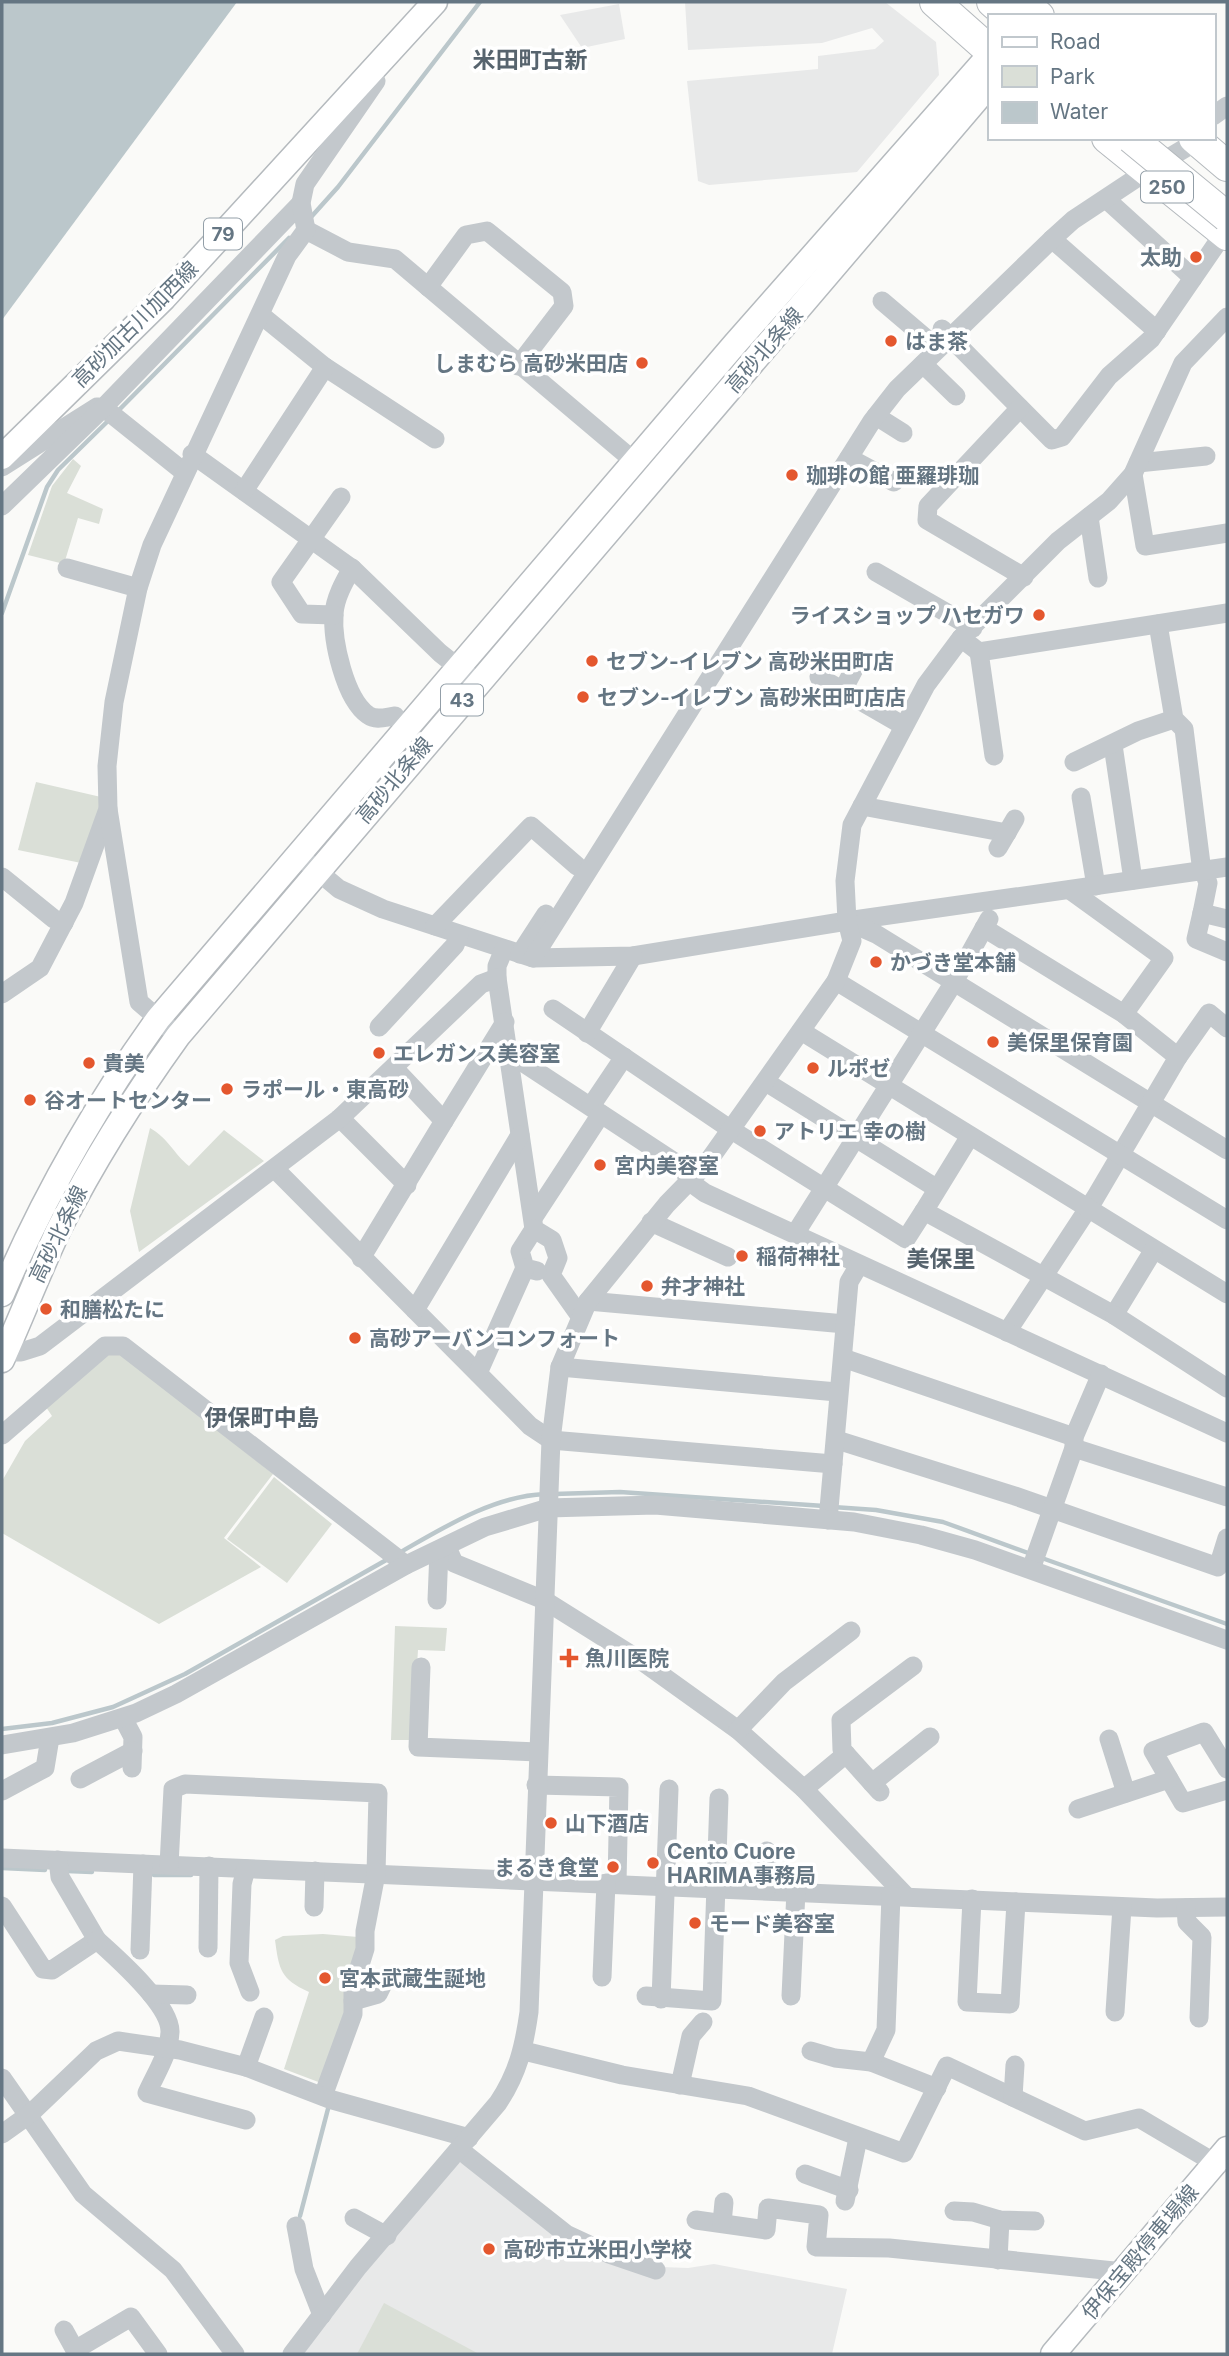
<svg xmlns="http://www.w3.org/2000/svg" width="1229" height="2356" viewBox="0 0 1229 2356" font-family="Inter,'Noto Sans JP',sans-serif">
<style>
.built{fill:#e8e9e9}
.green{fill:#dadfd7}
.water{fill:#bbc7cb}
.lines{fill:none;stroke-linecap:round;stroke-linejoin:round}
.stream{stroke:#bbc7cb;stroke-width:4.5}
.major-casing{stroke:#b5babe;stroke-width:27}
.highway-casing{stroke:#b4b9bd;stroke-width:32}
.minor{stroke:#c3c8cc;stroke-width:19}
.major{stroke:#fff;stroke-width:24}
.highway{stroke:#fff;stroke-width:30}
.highway-bridge-casing{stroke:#b4b9bd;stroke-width:32;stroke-linecap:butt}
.highway-bridge{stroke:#fff;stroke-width:30}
.poi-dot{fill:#e4572e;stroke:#fff;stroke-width:2.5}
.labels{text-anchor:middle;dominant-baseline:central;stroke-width:7;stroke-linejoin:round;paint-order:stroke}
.shield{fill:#fff;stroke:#939fa8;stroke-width:2}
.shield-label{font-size:19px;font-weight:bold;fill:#657683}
.poi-label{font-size:21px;font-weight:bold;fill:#657683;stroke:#fff;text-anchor:start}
.street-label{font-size:21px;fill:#657683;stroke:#fff}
.neighbourhood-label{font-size:23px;font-weight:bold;fill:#57646e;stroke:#fff}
</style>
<rect width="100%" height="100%" fill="#fafaf8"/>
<g class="built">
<polygon points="685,2 885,2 936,42 939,75 857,172 709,185 698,181 687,81 818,69 818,56 875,49 884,41 872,28 822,43 688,50"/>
<polygon points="619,4 625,39 582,48 560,15"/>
<polygon points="466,2162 568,2238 662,2267 688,2268 714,2264 847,2289 832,2354 304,2354 331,2313 457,2163"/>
</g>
<g class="green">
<polygon points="73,459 81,466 67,493 103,509 99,524 78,518 64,564 28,555 52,486"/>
<polygon points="36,782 101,797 86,864 18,850"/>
<path d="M150,1128C168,1138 174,1154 189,1166L224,1130L264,1161L139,1252L130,1211Z"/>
<polygon points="106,1355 124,1355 273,1474 224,1538 261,1567 159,1624 2,1533 2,1481 25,1441 52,1416 46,1407"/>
<polygon points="274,1477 332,1524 287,1583 227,1539"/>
<polygon points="395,1626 447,1628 445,1651 418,1650 412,1740 391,1740"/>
<path d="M323,1934L358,1937L347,2017L321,2083L284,2069L309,1992C280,1979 279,1969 275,1940L283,1936Z"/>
<polygon points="384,2303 479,2354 357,2354"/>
</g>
<polygon class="water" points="2,2 237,2 2,320"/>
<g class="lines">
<g class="stream">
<polyline points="312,216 338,187 480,2"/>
<polyline points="116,413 289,238"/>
<polyline points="2,613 47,487 58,470 110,419"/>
<polyline points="554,1494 620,1492 824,1506"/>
<polyline points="833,1507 876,1510 943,1522 1031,1554"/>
<path d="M399,1553C443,1528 493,1496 545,1494"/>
<polyline points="1039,1557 1227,1624"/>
<polyline points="2,1729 52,1723 113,1707 185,1674 388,1559"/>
<polyline points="2,1868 45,1870"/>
<polyline points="67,1871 92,1872"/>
<polyline points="154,1875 191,1875"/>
<polyline points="300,2216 329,2105"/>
</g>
<defs>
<g id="major">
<polyline points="2,457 164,298 435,2"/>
<path d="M2,1294C44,1196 96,1105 158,1019L735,344L989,56"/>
<path d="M2,1360C22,1316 39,1271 60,1227C94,1160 134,1097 178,1036L989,85"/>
<polyline points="1053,2354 1227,2149"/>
</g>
<g id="highway">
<polyline points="935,2 989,50"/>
<polyline points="992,2 1008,16"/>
<polyline points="1021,2 1039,16"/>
<polyline points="1107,138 1227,235"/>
<polyline points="1194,138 1227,166"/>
</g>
</defs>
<use href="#major" class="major-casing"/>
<use href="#highway" class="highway-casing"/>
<g class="minor">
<polyline points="1213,116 1227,106"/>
<polyline points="1106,199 1193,278"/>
<polyline points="306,230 348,252 395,259 634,461"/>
<polyline points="1052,239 1157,331"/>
<polyline points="428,287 466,235 487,231 562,292 564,306 518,366"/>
<polyline points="882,301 929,341"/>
<polyline points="261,315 325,367 435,439"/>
<polyline points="942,329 1052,440 1062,437 1109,376 1151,339 1224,233"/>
<polyline points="923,364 956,396"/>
<polyline points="1020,408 928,506 927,520 1024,577"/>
<polyline points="876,416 903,433"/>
<polyline points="192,454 354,570 440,653 469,676"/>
<polyline points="849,458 894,482"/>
<polyline points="1138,463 1206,456"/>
<polyline points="2,467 97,407 104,408 184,472"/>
<polyline points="1133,474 1145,546 1227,533"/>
<polyline points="244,491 325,367"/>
<polyline points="2,506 99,412 301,203"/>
<polyline points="1089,517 1098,578"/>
<polyline points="67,568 138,588"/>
<path d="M352,568C344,582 335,598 334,614C332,641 345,699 368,715C376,721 386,717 395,716"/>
<polyline points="876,572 973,628"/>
<polyline points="334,615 302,614 281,582 341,497"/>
<polyline points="1158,624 1174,719 1184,729 1201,864 1208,883 1202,913 1227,919"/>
<polyline points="961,638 979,652 1227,613"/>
<polyline points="979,652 994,756"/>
<polyline points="819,677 904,726"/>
<polyline points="843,690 854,669"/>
<polyline points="1113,745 1133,880"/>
<polyline points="1074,762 1138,731 1174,719"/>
<polyline points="1081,797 1096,886"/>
<polyline points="862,806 1007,833"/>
<polyline points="998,848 1015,819"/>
<polyline points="308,863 339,889 383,909 533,958 633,956 847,921 1227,867"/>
<polyline points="2,877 54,919 64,923"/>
<polyline points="1070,890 1164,958 1124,1014"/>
<polyline points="1202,913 1196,939 1227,952"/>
<polyline points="851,923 876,934 1227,1150"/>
<polyline points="435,926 531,826 577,866"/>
<polyline points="984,928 1124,1014 1178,1057 1095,1198 1007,1332"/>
<polyline points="504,949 497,966 497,978 534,1229 552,1240 558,1258 551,1275 580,1316"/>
<polyline points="520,954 546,914"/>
<polyline points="533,958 872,421 897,389 1052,239 1073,220 1147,171 1202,138"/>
<polyline points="836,981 1227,1220"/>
<polyline points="2,994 40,968 74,903 108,809"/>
<polyline points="553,1009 730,1129 906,1239 924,1211"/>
<polyline points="379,1027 455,945 459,935"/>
<polyline points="169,1028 139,1002 108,809 107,766 114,702 138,588 152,545 287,256 306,230 301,203 305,184 376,81"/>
<polyline points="801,1031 1227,1294"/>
<polyline points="587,1033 633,956"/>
<polyline points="510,1054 682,1167 690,1182 705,1193 1227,1433"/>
<polyline points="1178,1057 1209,1013 1227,1028"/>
<polyline points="766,1082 936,1188"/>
<polyline points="591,1106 624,1057"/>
<polyline points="340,1118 407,1185"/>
<polyline points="444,1121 505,1022"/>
<polyline points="970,1136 924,1211 1114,1315 1153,1251"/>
<polyline points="275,1169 530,1426 551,1440 833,1464"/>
<polyline points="533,1218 601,1114"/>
<polyline points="651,1222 728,1257"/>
<polyline points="534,1229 520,1251 525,1268 537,1271"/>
<polyline points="795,1234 954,982 989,919"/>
<polyline points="361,1258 444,1121 394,1068"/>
<polyline points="588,1301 845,1324"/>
<polyline points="415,1310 520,1135"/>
<polyline points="1114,1315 1227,1388"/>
<polyline points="2,1352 21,1352 40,1346 340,1118 481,984 497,978"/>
<polyline points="843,1358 1074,1437"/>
<polyline points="560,1367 837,1392"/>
<polyline points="478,1373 525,1268"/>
<polyline points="2,1435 105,1346 123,1346 406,1565"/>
<polyline points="837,1440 1015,1496 1218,1567 1227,1538"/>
<polyline points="1074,1448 1227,1497"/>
<polyline points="828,1520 849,1282 859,1265"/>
<polyline points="447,1547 454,1563 544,1600 646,1664 738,1730 804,1789 906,1896"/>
<polyline points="1031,1569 1074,1448 1074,1437 1101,1374"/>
<polyline points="437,1600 439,1551"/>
<polyline points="421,1667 418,1747 538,1752"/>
<polyline points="123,1718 133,1737 132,1768"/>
<polyline points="738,1730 784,1682 851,1631"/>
<polyline points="1109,1739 1126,1793"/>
<polyline points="2,1745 73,1733 136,1713 176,1694 406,1565 485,1527 548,1508 655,1505 854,1522 921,1535 975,1550 1227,1640"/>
<polyline points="846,1754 880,1792"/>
<polyline points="1227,1769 1204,1732 1153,1751 1183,1803 1227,1790"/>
<polyline points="80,1779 133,1751"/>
<polyline points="872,1783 930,1737"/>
<polyline points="536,1785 619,1787 617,1883"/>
<polyline points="804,1789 846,1754 842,1750 841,1720 913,1666"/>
<polyline points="2,1791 45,1768 50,1738"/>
<polyline points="1078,1809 1169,1779"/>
<polyline points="2,1858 1157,1908 1227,1907"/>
<polyline points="169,1865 173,1789 185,1784 378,1793 376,1874 365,1931 365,1949 353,1987 353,2014 323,2096"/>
<polyline points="246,1869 242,1884 239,1963 250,1992"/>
<polyline points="766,1890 767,1851"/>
<polyline points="972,1899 967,2002 1010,2004 1016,1902"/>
<polyline points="2,1906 43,1969 52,1970 97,1940 60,1877 58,1860"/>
<polyline points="314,1907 315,1871"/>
<polyline points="1186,1908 1187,1922 1202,1937 1199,2018"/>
<path d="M97,1940C116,1957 171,2005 170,2032C169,2054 156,2073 147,2093L246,2120"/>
<polyline points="208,1948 209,1866"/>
<polyline points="140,1950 143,1864"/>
<polyline points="602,1977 606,1883"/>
<polyline points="151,1994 187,1995"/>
<polyline points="646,1996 712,2001 719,1798"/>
<polyline points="791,1996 796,1891"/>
<polyline points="661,1999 669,1789"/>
<polyline points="353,2001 378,1994 385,1980"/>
<polyline points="1115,2012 1122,1907"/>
<polyline points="524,2051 622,2075 748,2096 904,2153 947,2066 1085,2131 1139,2118 1215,2163 1227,2162"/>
<polyline points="811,2051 835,2058 871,2062 937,2088"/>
<polyline points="871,2062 886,2030 891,1895"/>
<polyline points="246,2067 264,2017"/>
<polyline points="2,2078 83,2194 173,2270 235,2354"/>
<polyline points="680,2085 691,2036 703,2022"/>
<polyline points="1013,2097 1015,2065"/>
<polyline points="2,2134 30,2114 96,2051 118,2041 180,2050 246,2067 329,2099 469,2138"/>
<polyline points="460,2150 566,2234 609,2254 656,2270"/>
<polyline points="805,2174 849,2190"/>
<polyline points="845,2201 858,2138"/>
<polyline points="954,2211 973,2212 1000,2220 1035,2221"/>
<polyline points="354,2218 387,2236"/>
<polyline points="696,2220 766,2230 768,2208 819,2215 816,2247 889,2248 1124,2272"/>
<polyline points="722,2223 724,2202"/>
<polyline points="296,2226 304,2269 322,2315"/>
<polyline points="998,2260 1000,2220"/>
<polyline points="64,2330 75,2350"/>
<polyline points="77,2354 75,2350 131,2317 158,2354"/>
<path d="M292,2354L358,2267L498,2103C518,2073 524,2047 529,2012L551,1440L560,1367L588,1301L667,1204L707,1163L836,981L852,941L847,921L845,881L852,825L926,685L961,638L1058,541L1109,501L1133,474L1183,363L1227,317"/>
</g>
<use href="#major" class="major"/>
<use href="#highway" class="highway"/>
<defs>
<polyline id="highway-bridge" points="1131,138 1227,217"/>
</defs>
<use href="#highway-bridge" class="highway-bridge-casing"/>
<use href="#highway-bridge" class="highway-bridge"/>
</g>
<g class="poi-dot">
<circle cx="1196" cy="257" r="7"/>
<circle cx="891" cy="341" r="7"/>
<circle cx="642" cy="363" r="7"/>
<circle cx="792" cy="475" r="7"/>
<circle cx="1039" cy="615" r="7"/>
<circle cx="592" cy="661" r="7"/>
<circle cx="583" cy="697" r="7"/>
<circle cx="876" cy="962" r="7"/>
<circle cx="993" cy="1042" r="7"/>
<circle cx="379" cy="1053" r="7"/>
<circle cx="89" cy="1063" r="7"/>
<circle cx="813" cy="1068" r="7"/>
<circle cx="227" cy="1089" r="7"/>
<circle cx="30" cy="1100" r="7"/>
<circle cx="760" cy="1131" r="7"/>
<circle cx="600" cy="1165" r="7"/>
<circle cx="742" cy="1256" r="7"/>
<circle cx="647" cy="1286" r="7"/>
<circle cx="46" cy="1309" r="7"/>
<circle cx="355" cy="1338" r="7"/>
<path d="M565.5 1647.5h7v7h7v7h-7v7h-7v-7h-7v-7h7z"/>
<circle cx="551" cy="1823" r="7"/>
<circle cx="653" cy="1863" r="7"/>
<circle cx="613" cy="1867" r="7"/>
<circle cx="695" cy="1923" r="7"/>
<circle cx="325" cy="1978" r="7"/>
<circle cx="489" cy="2249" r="7"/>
</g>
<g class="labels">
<g class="shield">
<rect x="1141" y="171.5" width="52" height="31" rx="5"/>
<rect x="204" y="218.5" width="38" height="31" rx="5"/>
<rect x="441" y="684.5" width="42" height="31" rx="5"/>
</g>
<g class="shield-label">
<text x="1167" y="187">250</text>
<text x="223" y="234">79</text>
<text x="462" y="700">43</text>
</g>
<g class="poi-label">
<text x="1182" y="257" text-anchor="end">太助</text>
<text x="905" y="341">はま茶</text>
<text x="628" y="363" text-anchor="end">しまむら 高砂米田店</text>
<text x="806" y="475">珈琲の館 亜羅琲珈</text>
<text x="1025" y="615" text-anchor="end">ライスショップ ハセガワ</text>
<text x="606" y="661">セブン-イレブン 高砂米田町店</text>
<text x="597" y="697">セブン-イレブン 高砂米田町店店</text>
<text x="890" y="962">かづき堂本舗</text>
<text x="1007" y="1042">美保里保育園</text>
<text x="393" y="1053">エレガンス美容室</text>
<text x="103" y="1063">貴美</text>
<text x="827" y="1068">ルポゼ</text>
<text x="241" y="1089">ラポール・東高砂</text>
<text x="44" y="1100">谷オートセンター</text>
<text x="774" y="1131">アトリエ 幸の樹</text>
<text x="614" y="1165">宮内美容室</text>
<text x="756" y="1256">稲荷神社</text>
<text x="661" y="1286">弁才神社</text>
<text x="60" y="1309">和膳松たに</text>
<text x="369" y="1338">高砂アーバンコンフォート</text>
<text x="585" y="1658">魚川医院</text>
<text x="565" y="1823">山下酒店</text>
<text x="667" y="1851">Cento Cuore<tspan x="667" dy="24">HARIMA事務局</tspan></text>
<text x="599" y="1867" text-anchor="end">まるき食堂</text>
<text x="709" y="1923">モード美容室</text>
<text x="339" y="1978">宮本武蔵生誕地</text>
<text x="503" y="2249">高砂市立米田小学校</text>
</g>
<g class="street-label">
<text transform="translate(135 324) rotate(-45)">高砂加古川加西線</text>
<text transform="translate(764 350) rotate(-49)">高砂北条線</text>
<text transform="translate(394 780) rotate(-50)">高砂北条線</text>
<text transform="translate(58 1234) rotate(-64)">高砂北条線</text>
<text transform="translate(1140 2252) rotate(-50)">伊保宝殿停車場線</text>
</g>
<g class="neighbourhood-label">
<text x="530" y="60">米田町古新</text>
<text x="941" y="1259">美保里</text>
<text x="262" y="1418">伊保町中島</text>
</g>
</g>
<rect width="1229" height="2356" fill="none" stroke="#657683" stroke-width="7"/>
<rect x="988" y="14" width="228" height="126" fill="#ffffff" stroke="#c1c8cd" stroke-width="2"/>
<rect x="1002" y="37" width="35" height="10" fill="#ffffff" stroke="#c1c8cd" stroke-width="2"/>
<text x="1050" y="49" font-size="21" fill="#657683">Road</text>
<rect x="1002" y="66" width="35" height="21" fill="#dadfd7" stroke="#c1c8cd" stroke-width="2"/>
<text x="1050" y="84" font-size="21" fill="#657683">Park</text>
<rect x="1002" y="102" width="35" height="21" fill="#bbc7cb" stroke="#c1c8cd" stroke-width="2"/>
<text x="1050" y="119" font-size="21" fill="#657683">Water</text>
</svg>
